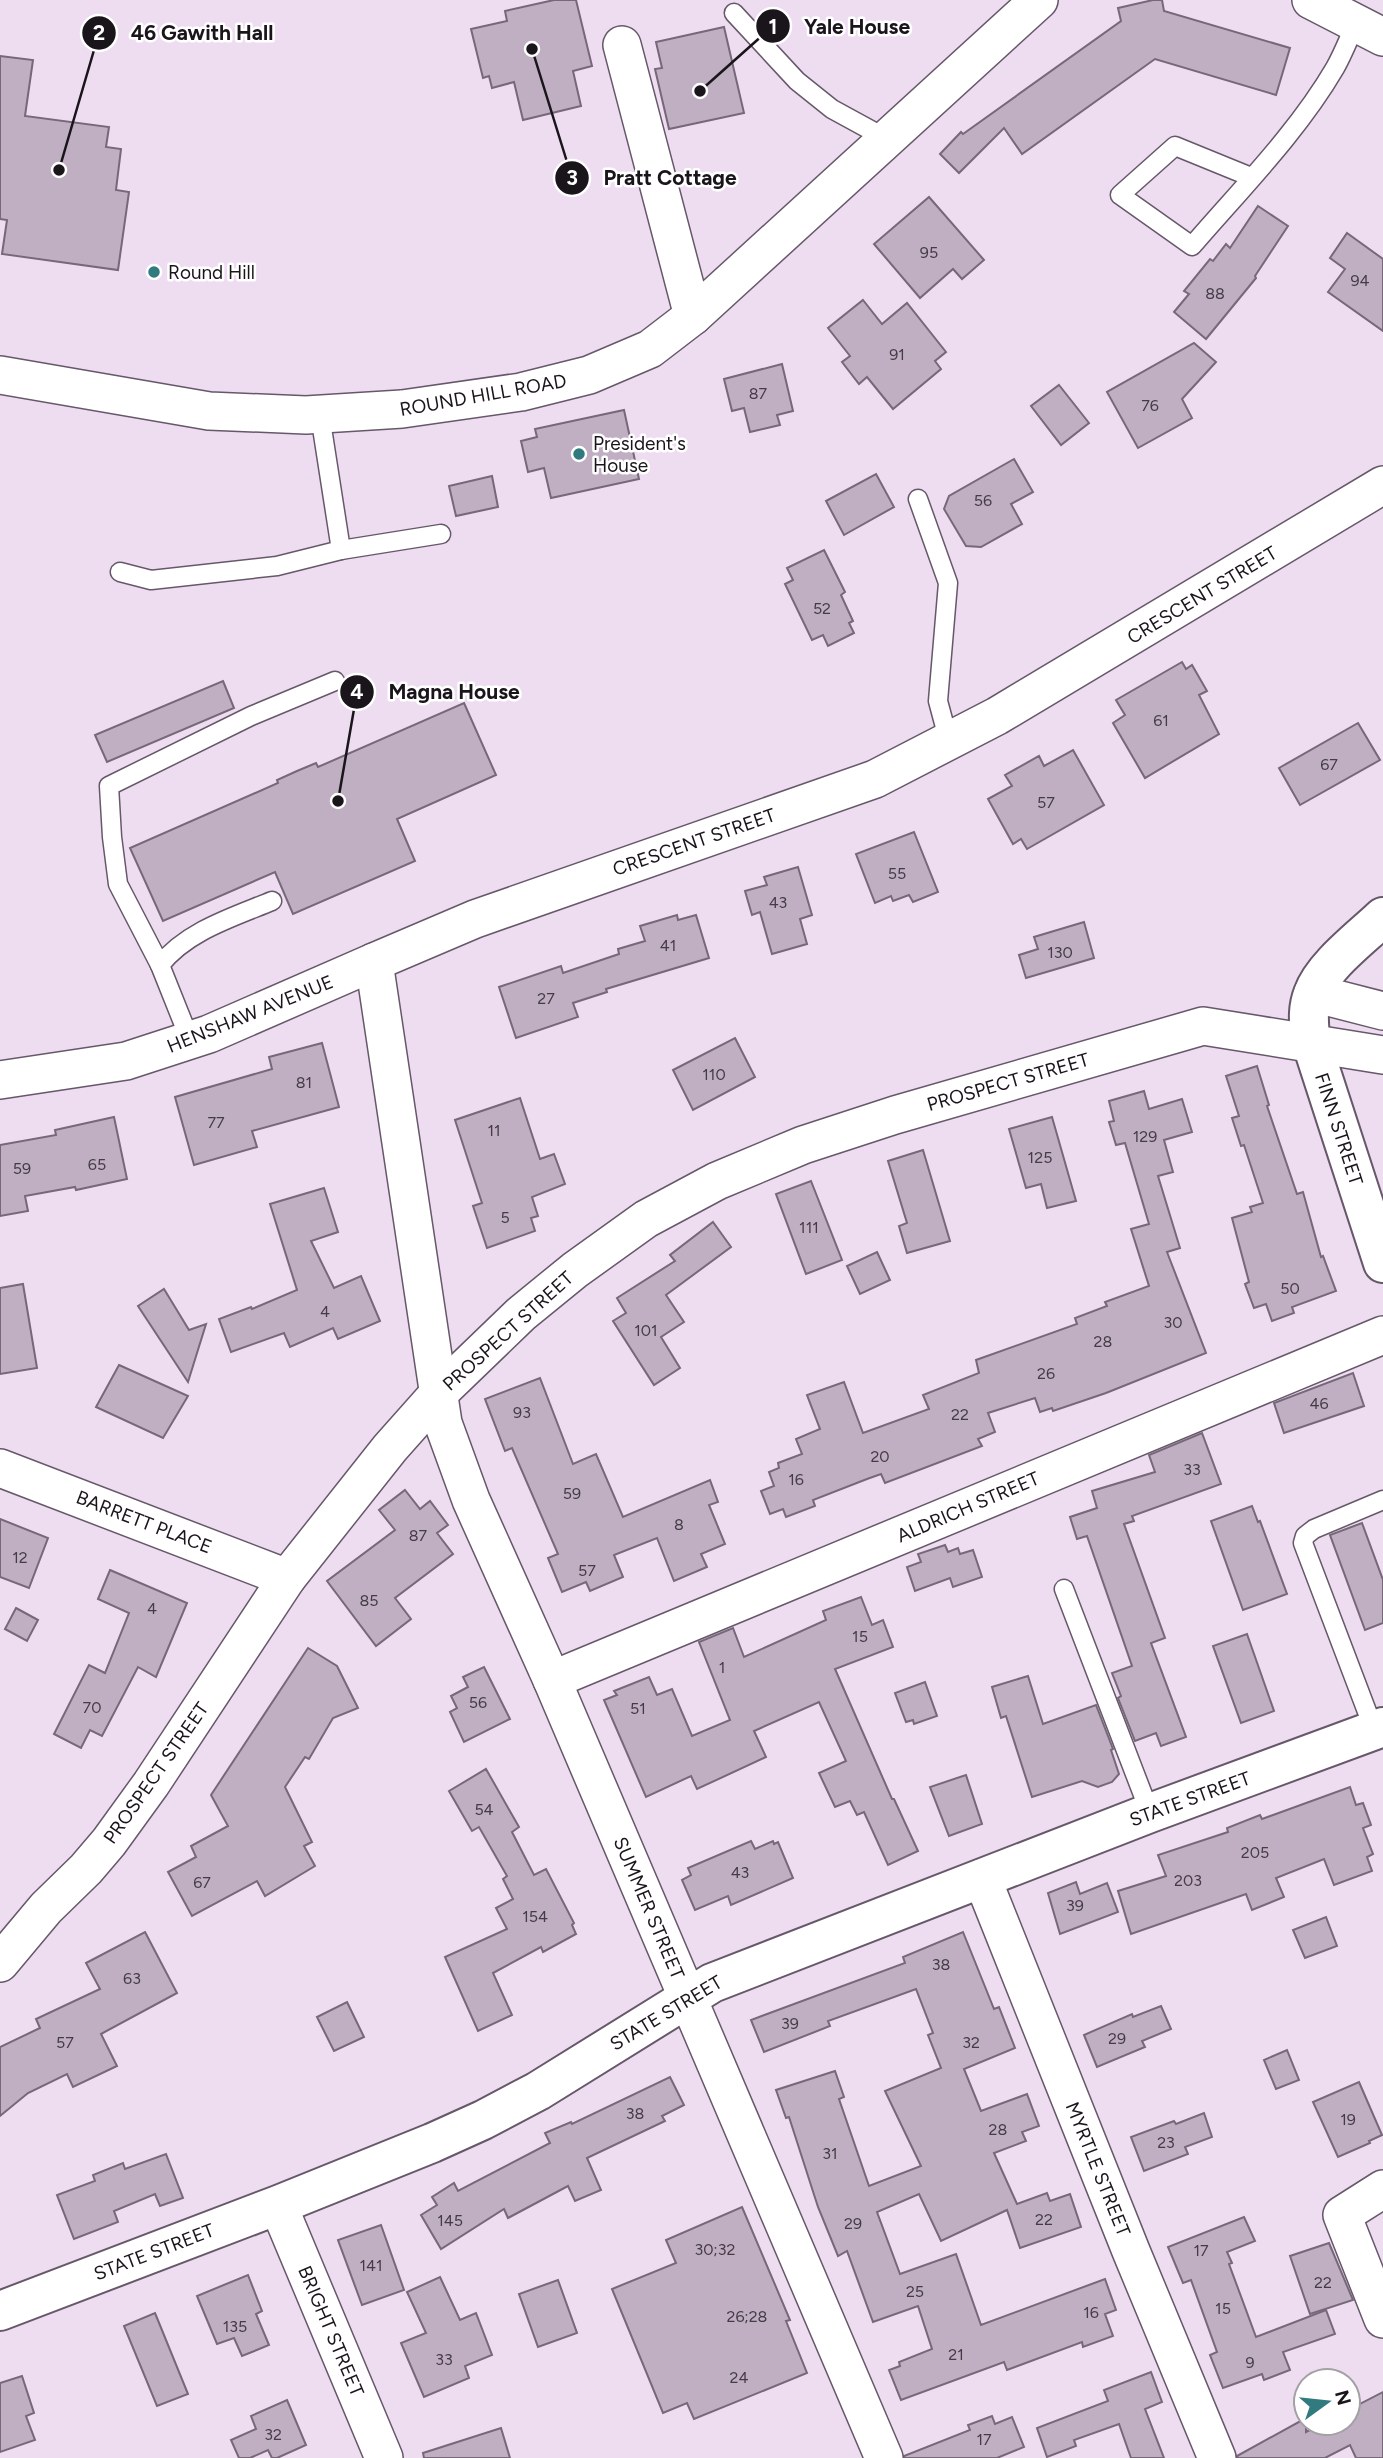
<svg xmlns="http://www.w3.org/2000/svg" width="1383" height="2458" viewBox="0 0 1383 2458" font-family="Figtree,sans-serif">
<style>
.building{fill:#c0afc3;stroke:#766779;stroke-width:2}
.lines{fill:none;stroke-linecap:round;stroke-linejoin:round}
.service-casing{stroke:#665769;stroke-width:21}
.minor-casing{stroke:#665769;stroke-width:40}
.secondary-casing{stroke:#665769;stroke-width:42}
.service{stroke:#fff;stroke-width:18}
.minor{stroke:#fff;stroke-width:37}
.secondary{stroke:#fff;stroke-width:38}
.poi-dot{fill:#317a7f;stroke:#fff;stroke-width:2.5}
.labels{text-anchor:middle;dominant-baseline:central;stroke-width:5;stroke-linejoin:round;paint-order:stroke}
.number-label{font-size:16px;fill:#443b45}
.poi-label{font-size:19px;fill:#1a141b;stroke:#fff;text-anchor:start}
.street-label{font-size:19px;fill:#1a141b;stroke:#fff}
.leader{fill:none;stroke:#1a141b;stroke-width:2.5}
.callout-dot{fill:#1a141b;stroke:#fff;stroke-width:2.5}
.mark-label{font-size:21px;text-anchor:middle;font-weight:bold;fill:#fff}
.callout-label{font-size:21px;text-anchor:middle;font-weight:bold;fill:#1a141b;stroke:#fff;stroke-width:5;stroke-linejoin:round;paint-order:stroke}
</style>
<rect width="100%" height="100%" fill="#eeddf1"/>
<g class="building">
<polygon points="554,0 576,0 592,66 573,71 581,106 523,120 514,82 492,88 489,76 483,78 471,29 507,21 505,11"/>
<polygon points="1153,0 1162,0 1164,11 1290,48 1276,95 1155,59 1022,154 1004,128 959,173 940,154 961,132 963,134 1121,21 1118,8"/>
<polygon points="724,27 744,113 669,129 655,69 662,68 656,42"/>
<polygon points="0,56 33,60 25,116 109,127 106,147 121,149 116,190 129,192 118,270 2,254 7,220 0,219"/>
<polygon points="929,197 984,260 962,279 953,269 920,298 874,244"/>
<polygon points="1258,206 1288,226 1255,276 1256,278 1206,339 1174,312 1189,294 1184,291 1210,259 1213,261 1226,244 1230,248"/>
<polygon points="1347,233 1383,259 1383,331 1328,292 1345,269 1330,258"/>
<polygon points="863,300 882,324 907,303 946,352 935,361 941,369 893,409 867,377 859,384 842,362 850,356 828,328"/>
<polygon points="1194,343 1216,362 1182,399 1192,418 1138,448 1107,392"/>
<polygon points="782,364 793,411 777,415 780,425 750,432 744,408 732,411 724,379"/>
<polygon points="1059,385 1089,423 1061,445 1031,406"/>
<polygon points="624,410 639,479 551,498 544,468 528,472 521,441 537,437 535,429"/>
<polygon points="1014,459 1033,492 1011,504 1022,524 981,547 966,546 944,509 949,496"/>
<polygon points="876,474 894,507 844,535 826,501"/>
<polygon points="492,476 498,507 456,516 449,486"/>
<polygon points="824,550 845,592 841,595 853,621 849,623 854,633 828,646 823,635 812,640 785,584 793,580 787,568"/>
<polygon points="1182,662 1186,669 1192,665 1207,691 1199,695 1219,734 1145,778 1113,723 1125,715 1116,700"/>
<polygon points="223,681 234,708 107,762 95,735"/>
<polygon points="464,703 496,775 397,819 415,861 293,914 275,872 163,921 130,848 278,783 277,780 297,771 316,763 318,767"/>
<polygon points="1358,723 1380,760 1300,805 1279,768"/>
<polygon points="1073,750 1104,805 1027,849 1021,839 1013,844 988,799 1012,786 1005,775 1039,756 1044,766"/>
<polygon points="914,832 938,892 913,902 909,895 893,901 891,896 875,903 856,854"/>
<polygon points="798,867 812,915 800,919 807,944 772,954 760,912 752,915 745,891 767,885 764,877"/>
<polygon points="677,915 678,920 696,915 709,958 606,989 607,992 573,1003 578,1017 516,1038 499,987 561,966 563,973 619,954 618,949 645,941 640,926"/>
<polygon points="1084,922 1094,958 1026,978 1019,955 1038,949 1034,937"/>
<polygon points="735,1038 755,1077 693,1110 673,1070"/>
<polygon points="322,1043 339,1107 252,1131 257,1147 194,1165 175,1097 272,1069 269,1057"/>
<polygon points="1257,1066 1269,1105 1267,1106 1297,1194 1303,1192 1321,1257 1323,1256 1336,1291 1292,1307 1294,1313 1272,1321 1266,1304 1254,1308 1245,1284 1249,1282 1232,1218 1252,1212 1250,1207 1263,1203 1244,1145 1241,1146 1232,1118 1239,1116 1226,1076"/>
<polygon points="1144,1091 1149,1109 1182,1099 1192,1132 1164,1140 1173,1172 1158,1176 1180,1248 1167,1252 1206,1353 1106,1393 1053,1411 1052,1408 1040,1412 1035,1398 988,1413 995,1432 978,1439 982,1446 885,1483 881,1474 867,1479 813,1500 815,1506 786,1517 783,1509 770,1514 761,1491 774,1486 769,1472 779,1468 778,1463 802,1454 796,1439 820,1429 807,1395 844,1382 863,1433 929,1409 923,1395 979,1373 976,1360 1077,1324 1075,1318 1107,1306 1105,1302 1149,1286 1131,1229 1149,1224 1125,1143 1116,1145 1109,1122 1114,1121 1109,1101"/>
<polygon points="520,1098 540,1159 554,1154 565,1184 532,1197 538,1216 531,1218 535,1231 487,1248 473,1206 482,1203 455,1120"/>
<polygon points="114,1117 127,1179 76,1190 75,1187 25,1196 28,1211 0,1216 0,1145 56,1135 55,1130"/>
<polygon points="1052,1117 1076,1201 1047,1208 1041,1184 1026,1188 1009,1129"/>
<polygon points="923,1150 950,1241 907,1253 899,1226 907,1223 888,1161"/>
<polygon points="811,1181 842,1260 806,1274 776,1194"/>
<polygon points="324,1188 338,1232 311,1241 334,1288 361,1276 380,1321 338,1339 333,1328 290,1347 284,1333 231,1352 219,1319 251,1307 252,1309 297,1290 270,1204"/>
<polygon points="713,1222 731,1247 666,1295 684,1322 661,1337 680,1368 654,1385 613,1321 626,1313 617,1298 675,1261 670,1255"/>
<polygon points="877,1252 890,1280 860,1294 847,1266"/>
<polygon points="23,1284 37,1368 0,1374 0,1288"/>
<polygon points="164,1289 189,1330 206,1324 188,1382 138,1306"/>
<polygon points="119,1365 188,1396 163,1438 96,1407"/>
<polygon points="1353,1373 1364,1406 1284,1433 1274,1403"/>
<polygon points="540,1378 573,1464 596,1454 623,1517 710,1480 718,1502 709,1505 725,1544 701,1554 707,1567 674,1581 657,1538 614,1555 623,1577 590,1591 586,1582 562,1592 548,1558 558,1554 512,1448 505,1451 485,1399"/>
<polygon points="1202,1433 1221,1484 1132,1516 1134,1521 1124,1524 1165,1638 1151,1643 1186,1737 1161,1746 1156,1733 1135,1741 1118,1698 1121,1696 1112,1673 1132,1666 1087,1536 1077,1539 1070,1517 1097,1508 1092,1491 1155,1472 1149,1455"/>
<polygon points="405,1490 420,1509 430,1501 448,1525 437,1533 453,1554 395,1598 411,1619 376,1646 327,1581 395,1530 379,1510"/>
<polygon points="1252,1506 1258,1522 1260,1521 1287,1594 1243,1610 1211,1521"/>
<polygon points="0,1519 48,1538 29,1588 0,1577"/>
<polygon points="1362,1523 1383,1580 1383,1623 1365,1630 1330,1535"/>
<polygon points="945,1545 948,1552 958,1548 960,1554 973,1550 982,1577 953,1587 950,1578 915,1591 907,1567 921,1562 918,1554"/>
<polygon points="110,1570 187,1603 156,1677 138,1667 102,1736 90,1730 81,1748 54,1734 89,1665 105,1673 129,1613 98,1599"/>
<polygon points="861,1597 872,1625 883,1620 893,1647 835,1669 892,1799 894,1799 918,1851 888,1865 864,1812 857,1815 850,1801 835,1807 819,1773 846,1761 819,1702 754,1731 766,1757 697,1789 691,1776 646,1797 604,1700 617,1695 614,1691 649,1677 657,1695 672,1689 692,1736 730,1720 699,1642 733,1628 744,1657 826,1620 823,1611"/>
<polygon points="16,1608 38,1620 27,1641 5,1629"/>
<polygon points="1247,1634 1274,1711 1241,1723 1213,1646"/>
<polygon points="308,1648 337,1666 358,1708 333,1718 309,1759 305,1757 285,1787 312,1842 304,1846 315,1866 265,1896 257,1881 192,1916 168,1872 196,1857 191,1846 228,1826 211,1795"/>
<polygon points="484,1667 510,1719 464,1742 450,1712 457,1708 451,1696 468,1687 463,1677"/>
<polygon points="1028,1676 1043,1724 1096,1705 1113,1749 1111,1750 1119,1774 1112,1782 1098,1787 1082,1781 1032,1797 1006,1716 1001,1718 992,1687"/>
<polygon points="925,1682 937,1716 914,1724 913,1720 906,1722 895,1693"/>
<polygon points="486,1769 519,1827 512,1832 534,1875 546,1869 574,1923 572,1925 576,1934 543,1952 541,1947 493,1973 512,2015 478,2031 445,1957 507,1929 496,1908 513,1899 503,1879 507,1876 479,1827 472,1831 449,1791"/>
<polygon points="966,1775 982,1824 949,1836 930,1787"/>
<polygon points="1350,1787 1356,1805 1363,1803 1371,1825 1363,1828 1373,1854 1367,1857 1372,1871 1334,1885 1324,1859 1276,1878 1284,1897 1252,1910 1246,1894 1131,1934 1118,1891 1166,1876 1158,1855 1228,1832 1227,1828 1260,1815 1262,1819"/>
<polygon points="751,1841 755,1849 773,1841 774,1844 778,1842 793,1878 731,1905 728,1896 695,1910 682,1880 691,1875 688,1868"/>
<polygon points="1076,1882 1080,1894 1107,1883 1118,1912 1060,1934 1048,1893"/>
<polygon points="1326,1917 1337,1946 1305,1958 1293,1930"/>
<polygon points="145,1932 177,1993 101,2034 117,2066 73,2087 67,2074 28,2093 0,2116 0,2047 40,2028 36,2019 100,1989 86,1963"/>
<polygon points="963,1932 994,2009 999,2007 1015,2048 964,2069 981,2111 1027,2094 1039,2126 1022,2132 1026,2141 994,2153 1017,2204 1047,2193 1050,2201 1070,2194 1081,2227 1020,2248 1007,2210 941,2241 919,2194 877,2212 900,2274 956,2254 981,2325 1105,2279 1116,2310 1105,2314 1113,2336 1083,2347 1082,2342 1007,2370 1004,2362 901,2400 889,2370 900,2366 899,2362 932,2349 918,2306 873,2322 847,2251 838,2256 818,2207 789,2117 786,2118 776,2090 835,2071 844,2097 839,2099 869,2186 921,2166 885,2091 941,2068 928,2035 933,2033 916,1989 828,2021 830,2026 764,2052 751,2020 905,1963 903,1957"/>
<polygon points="347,2002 364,2037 334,2051 317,2017"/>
<polygon points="1161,2006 1171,2029 1142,2041 1145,2047 1097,2067 1084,2035 1132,2014 1133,2017"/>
<polygon points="1287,2050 1299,2080 1276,2089 1264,2060"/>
<polygon points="670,2077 684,2105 662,2116 665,2121 587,2158 601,2190 575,2201 568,2186 508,2218 504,2209 441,2249 421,2215 437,2205 432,2197 454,2183 458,2191 550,2143 545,2133 571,2122 572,2124"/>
<polygon points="1359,2082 1382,2135 1369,2141 1370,2143 1338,2157 1313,2102"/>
<polygon points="1204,2113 1212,2137 1185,2147 1188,2154 1144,2171 1131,2137 1174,2121 1176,2124"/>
<polygon points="166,2154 183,2198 160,2206 155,2194 114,2211 118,2222 74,2239 57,2195 95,2181 93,2175 123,2163 125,2169"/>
<polygon points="742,2207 790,2320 786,2321 807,2373 694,2419 687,2403 663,2413 612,2289 676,2263 666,2240"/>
<polygon points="1244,2217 1255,2241 1227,2252 1232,2263 1229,2264 1256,2337 1326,2310 1335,2334 1283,2352 1290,2370 1264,2380 1262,2374 1223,2388 1210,2355 1217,2352 1191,2280 1183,2283 1168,2247"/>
<polygon points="381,2225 404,2290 362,2305 338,2240"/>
<polygon points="1329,2243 1353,2300 1310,2314 1290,2256"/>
<polygon points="248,2275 262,2311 256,2314 269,2345 242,2356 234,2338 217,2344 197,2296"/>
<polygon points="440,2277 460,2320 476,2313 492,2355 465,2366 469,2378 424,2397 401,2343 426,2333 407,2292"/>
<polygon points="558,2280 577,2333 538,2347 519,2294"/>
<polygon points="155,2313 188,2394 157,2406 124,2326"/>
<polygon points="1151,2372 1162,2402 1145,2409 1164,2458 1131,2458 1119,2424 1074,2440 1076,2446 1047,2457 1037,2428 1108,2401 1104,2390"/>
<polygon points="22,2376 34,2413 26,2416 35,2440 0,2452 0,2383"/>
<polygon points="1383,2392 1383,2458 1356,2458 1350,2445 1325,2458 1238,2458 1237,2456 1306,2418 1306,2432 1323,2423 1348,2423 1348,2410"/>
<polygon points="287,2400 306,2445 277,2458 272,2458 268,2450 250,2458 239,2458 231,2440 256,2429 251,2416"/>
<polygon points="992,2416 995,2424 1012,2417 1024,2447 997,2458 905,2458 904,2456 970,2430 968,2425"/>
<polygon points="501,2428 510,2458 424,2458 423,2453"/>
</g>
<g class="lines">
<defs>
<g id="service">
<polyline points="734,13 797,81 832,109 887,139"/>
<path d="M1251,177L1175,146L1120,195L1192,246C1241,189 1297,133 1335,68C1343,54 1349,38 1356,23"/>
<polyline points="918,499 948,583 938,701 949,742"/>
<polyline points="341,550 441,534"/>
<polyline points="120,572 151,580 277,566 341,550 320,415"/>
<polyline points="160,965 118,884 112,837 109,786 251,716 335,681"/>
<path d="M190,1040L160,965C187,931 233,917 272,901"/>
<polyline points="1064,1589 1150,1813"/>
<polyline points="1374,1730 1303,1543 1305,1536 1314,1529 1383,1500"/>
</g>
<g id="minor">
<polyline points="1311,0 1383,37"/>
<polyline points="622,45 693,316"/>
<polyline points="0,375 209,411 306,415 402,409 521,392 589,375 650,349 693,316 1039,0"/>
<polyline points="1313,993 1383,1011"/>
<polyline points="0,1080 126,1061 209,1034 374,962"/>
<polyline points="0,1468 287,1578"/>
<polyline points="552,1680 1383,1335"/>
<polyline points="982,1878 1131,2251 1217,2458"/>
<polyline points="0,1963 46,1908 86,1869 109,1842 151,1784 287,1578 390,1448 438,1394 521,1314 575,1270 646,1219 717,1181 803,1145 895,1115 1203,1026 1383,1055"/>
<polyline points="1383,2189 1342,2215 1383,2319"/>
<polyline points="278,2205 384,2458"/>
<polyline points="884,2458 552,1680 471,1500 443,1423 374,962 475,919 875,779 997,716 1383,485"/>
</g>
<g id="secondary">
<path d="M1383,917C1361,938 1323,966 1313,994C1307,1009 1309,1023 1310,1038L1383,1263"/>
<polyline points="0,2311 278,2205 432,2143 483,2120 538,2091 712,1983 1150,1813 1383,1727"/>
</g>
</defs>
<use href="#service" class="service-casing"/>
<use href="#minor" class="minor-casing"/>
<use href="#secondary" class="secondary-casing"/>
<use href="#service" class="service"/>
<use href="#minor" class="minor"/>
<use href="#secondary" class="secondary"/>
</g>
<g class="poi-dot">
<circle cx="154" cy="272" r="7"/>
<circle cx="579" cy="454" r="7"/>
</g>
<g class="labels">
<g class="number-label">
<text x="929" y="252">95</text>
<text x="1360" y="280">94</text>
<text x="1215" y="293">88</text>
<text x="897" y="354">91</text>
<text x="758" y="393">87</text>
<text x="1150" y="405">76</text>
<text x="983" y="500">56</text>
<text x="822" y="608">52</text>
<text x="1161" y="720">61</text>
<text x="1329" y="764">67</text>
<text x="1046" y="802">57</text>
<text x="897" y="873">55</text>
<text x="778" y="902">43</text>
<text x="668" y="945">41</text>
<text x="1060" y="952">130</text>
<text x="546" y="998">27</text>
<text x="714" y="1074">110</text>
<text x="304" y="1082">81</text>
<text x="216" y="1122">77</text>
<text x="494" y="1130">11</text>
<text x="1145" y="1136">129</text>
<text x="1040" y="1157">125</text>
<text x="97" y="1164">65</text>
<text x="22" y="1168">59</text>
<text x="505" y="1217">5</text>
<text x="809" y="1227">111</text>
<text x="1290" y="1288">50</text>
<text x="325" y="1311">4</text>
<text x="1173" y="1322">30</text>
<text x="646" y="1330">101</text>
<text x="1103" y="1341">28</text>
<text x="1046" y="1373">26</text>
<text x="1319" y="1403">46</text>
<text x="522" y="1412">93</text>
<text x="960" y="1414">22</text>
<text x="880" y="1456">20</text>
<text x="1192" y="1469">33</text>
<text x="796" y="1479">16</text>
<text x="572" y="1493">59</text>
<text x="679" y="1524">8</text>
<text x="418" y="1535">87</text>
<text x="20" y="1557">12</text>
<text x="587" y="1570">57</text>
<text x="369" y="1600">85</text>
<text x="152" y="1608">4</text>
<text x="860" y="1636">15</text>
<text x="722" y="1667">1</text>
<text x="478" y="1702">56</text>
<text x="92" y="1707">70</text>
<text x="638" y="1708">51</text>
<text x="484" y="1809">54</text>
<text x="1255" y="1852">205</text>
<text x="740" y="1872">43</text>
<text x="1188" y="1880">203</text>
<text x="202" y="1882">67</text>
<text x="1075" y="1905">39</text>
<text x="535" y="1916">154</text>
<text x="941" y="1964">38</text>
<text x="132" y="1978">63</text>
<text x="790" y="2023">39</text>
<text x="1117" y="2038">29</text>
<text x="65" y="2042">57</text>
<text x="971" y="2042">32</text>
<text x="635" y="2113">38</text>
<text x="1348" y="2119">19</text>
<text x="998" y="2129">28</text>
<text x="1166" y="2142">23</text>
<text x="830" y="2153">31</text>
<text x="1044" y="2219">22</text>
<text x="450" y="2220">145</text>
<text x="853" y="2223">29</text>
<text x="715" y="2249">30;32</text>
<text x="1201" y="2250">17</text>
<text x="371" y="2265">141</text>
<text x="1323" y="2282">22</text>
<text x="915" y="2291">25</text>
<text x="1223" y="2308">15</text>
<text x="1091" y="2312">16</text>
<text x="747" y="2316">26;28</text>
<text x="235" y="2326">135</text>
<text x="956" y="2354">21</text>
<text x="444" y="2359">33</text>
<text x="1250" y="2362">9</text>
<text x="739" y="2377">24</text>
<text x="273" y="2434">32</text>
<text x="984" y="2439">17</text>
</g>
<g class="poi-label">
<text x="168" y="272">Round Hill</text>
<text x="593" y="443">President's<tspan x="593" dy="22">House</tspan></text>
</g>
<g class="street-label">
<text transform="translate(483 395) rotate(-10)">ROUND HILL ROAD</text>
<text transform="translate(1202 595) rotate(-31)">CRESCENT STREET</text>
<text transform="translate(694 842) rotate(-19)">CRESCENT STREET</text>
<text transform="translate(250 1014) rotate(-22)">HENSHAW AVENUE</text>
<text transform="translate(1008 1082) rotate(-16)">PROSPECT STREET</text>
<text transform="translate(1339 1129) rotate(72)">FINN STREET</text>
<text transform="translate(508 1331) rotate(-42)">PROSPECT STREET</text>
<text transform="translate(968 1507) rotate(-23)">ALDRICH STREET</text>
<text transform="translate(144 1522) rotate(21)">BARRETT PLACE</text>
<text transform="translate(156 1773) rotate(-55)">PROSPECT STREET</text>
<text transform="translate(1190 1799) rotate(-20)">STATE STREET</text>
<text transform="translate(649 1908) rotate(67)">SUMMER STREET</text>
<text transform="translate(666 2013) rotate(-31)">STATE STREET</text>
<text transform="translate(1098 2169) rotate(68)">MYRTLE STREET</text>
<text transform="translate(154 2252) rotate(-21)">STATE STREET</text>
<text transform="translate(331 2331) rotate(67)">BRIGHT STREET</text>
</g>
</g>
<path class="leader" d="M700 91L773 26M59 170L99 33M532 49L572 178M338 801L357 692"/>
<g class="callout-dot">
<circle cx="700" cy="91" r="7"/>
<circle cx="59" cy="170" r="7"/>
<circle cx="532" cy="49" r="7"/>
<circle cx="338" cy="801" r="7"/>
<circle cx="773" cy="26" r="18"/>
<circle cx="99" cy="33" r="18"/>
<circle cx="572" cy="178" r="18"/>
<circle cx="357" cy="692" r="18"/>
</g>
<g class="mark-label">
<text x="773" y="34">1</text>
<text x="99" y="40">2</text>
<text x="572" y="185">3</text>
<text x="357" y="699">4</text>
</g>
<g class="callout-label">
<text x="857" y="34">Yale House</text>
<text x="202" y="40">46 Gawith Hall</text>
<text x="670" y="185">Pratt Cottage</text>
<text x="454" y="699">Magna House</text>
</g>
<g transform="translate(1327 2402) rotate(75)"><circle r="33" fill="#ffffff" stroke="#a3a1a4" stroke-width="2"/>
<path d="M0-5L12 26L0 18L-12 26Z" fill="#317a7f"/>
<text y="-10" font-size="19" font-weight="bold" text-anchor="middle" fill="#1a141b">N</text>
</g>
</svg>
